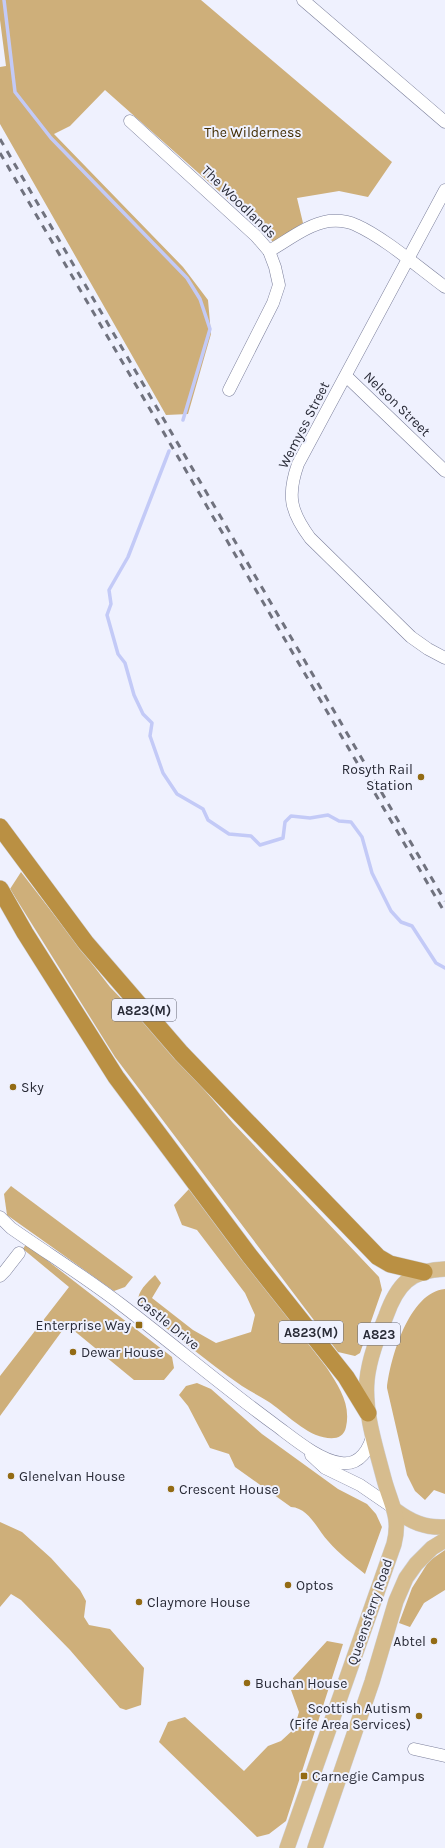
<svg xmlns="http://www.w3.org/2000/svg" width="445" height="1848" viewBox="0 0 445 1848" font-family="Karla,sans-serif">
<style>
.forest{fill:#ceaf7a}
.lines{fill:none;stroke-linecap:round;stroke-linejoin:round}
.stream{stroke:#c3caf7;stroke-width:3.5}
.minor-casing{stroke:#7b7f9b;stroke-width:13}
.major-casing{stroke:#d0d0d3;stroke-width:16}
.highway-casing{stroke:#d0d0d3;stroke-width:18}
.minor{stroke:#fff;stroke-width:12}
.major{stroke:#d6bc8e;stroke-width:15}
.highway{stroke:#ba9043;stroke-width:17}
.rail{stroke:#70727e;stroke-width:3;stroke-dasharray:7 7;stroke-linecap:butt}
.poi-dot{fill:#936b14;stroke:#eff1fe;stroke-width:1.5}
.labels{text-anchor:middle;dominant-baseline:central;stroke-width:4;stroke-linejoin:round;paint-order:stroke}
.shield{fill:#eff1fe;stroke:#646673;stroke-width:1}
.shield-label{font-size:13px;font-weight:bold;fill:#292b37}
.park-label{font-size:14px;fill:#412c00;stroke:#eff1fe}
.street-label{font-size:14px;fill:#292b37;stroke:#eff1fe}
.poi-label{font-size:14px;fill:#292b37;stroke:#eff1fe;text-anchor:start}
</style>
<rect width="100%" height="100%" fill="#eff1fe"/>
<g class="forest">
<polygon points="0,0 201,0 392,162 368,197 339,191 297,198 303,223 273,242 257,225 105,90 70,126 54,134 183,267 208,300 211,334 188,414 166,415 0,124 0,67 6,66 0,20"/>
<polygon points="21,872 110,987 163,1042 233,1123 379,1277 382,1290 360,1353 355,1356 338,1352 115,1057 10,889"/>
<polygon points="11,1186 133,1277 125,1287 114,1291 7,1215 4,1194"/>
<path d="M189,1189L327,1368C339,1387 351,1404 346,1427C343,1442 327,1439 316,1435C301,1429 282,1411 269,1402C260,1396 251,1392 242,1386C206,1361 173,1333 138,1306C136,1292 146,1284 155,1275L161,1283L152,1298L193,1330L216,1343L251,1332L255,1315L245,1293L197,1230L182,1225L174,1205Z"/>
<polygon points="26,1244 172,1357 174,1368 164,1380 134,1380 72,1329 62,1331 0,1416 0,1376 69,1287 23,1249"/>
<path d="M445,1289V1494L434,1490L425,1500L415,1491L407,1475L387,1388C390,1359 409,1292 445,1289Z"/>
<path d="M197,1383L211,1389L262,1434L338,1489L367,1504L376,1514L382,1527L365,1574C353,1564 339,1554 328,1541C317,1529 309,1508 291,1507L235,1467L229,1454L210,1448L188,1406L179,1395L186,1386Z"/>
<polygon points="0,1522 22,1532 51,1558 80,1590 86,1601 84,1617 89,1625 110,1629 144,1668 141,1705 126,1710 120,1708 70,1650 21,1600 11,1594 0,1607"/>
<polygon points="445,1550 445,1590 424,1603 410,1627 399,1623 412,1588 429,1561"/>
<polygon points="327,1641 343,1644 286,1821 269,1834 257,1837 159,1742 168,1722 185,1717 244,1771 268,1746 281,1741 294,1729 299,1712 291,1690 293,1678"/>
</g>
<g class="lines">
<g class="stream">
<polyline points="4,0 15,92 51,138 187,278 200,299 210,329 183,420"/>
<polyline points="169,451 128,557 109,590 111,604 107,615 118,654 125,663 134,695 143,714 152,723 150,736 163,773 177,794 203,809 208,820 229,834 251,836 260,845 283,838 285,822 291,816 310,818 328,815 339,821 351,822 362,837 372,873 391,911 401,922 412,926 436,963 445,968"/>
</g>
<defs>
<g id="minor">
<polyline points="303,0 445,122"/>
<polyline points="130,121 256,236 269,251 275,267 279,285 273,303 229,390"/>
<path d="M445,190L298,464C287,495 290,511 310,538L411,637L428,649L445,658"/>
<path d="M269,251C287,241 308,224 329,221C339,220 348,221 356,225C385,238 419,268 445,287"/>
<polyline points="346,376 445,471"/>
<path d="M0,1217L11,1228C48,1254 87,1278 123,1306C174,1345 222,1386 274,1424C292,1437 318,1460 341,1463C360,1466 370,1448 373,1433"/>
<polyline points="0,1276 5,1271 19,1253"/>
<polyline points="311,1455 325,1468 360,1485 395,1509"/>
<polyline points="414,1749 445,1756"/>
</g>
<g id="major">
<path d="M395,1510C411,1522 425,1528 445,1527"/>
<path d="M287,1848L394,1544C401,1517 391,1505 384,1479C376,1448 364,1413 367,1380C369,1359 378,1336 386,1316C397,1285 410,1270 445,1269"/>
<polyline points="315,1848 372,1682 396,1601 406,1578 416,1564 432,1548 445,1540"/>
</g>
<g id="highway">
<polyline points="0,827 86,943 181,1053 378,1257 390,1264 424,1272"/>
<polyline points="0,889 25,933 116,1077 249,1255 346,1377 368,1413"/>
</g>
</defs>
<use href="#minor" class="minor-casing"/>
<use href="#major" class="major-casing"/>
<use href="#highway" class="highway-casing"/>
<use href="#minor" class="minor"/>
<use href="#major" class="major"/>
<use href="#highway" class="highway"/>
<g class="rail">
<polyline points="0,139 445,901"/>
<polyline points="0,153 445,913"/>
</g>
</g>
<g class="poi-dot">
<circle cx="421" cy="777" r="4"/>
<circle cx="13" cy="1087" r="4"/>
<rect x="135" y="1321" width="8" height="8" rx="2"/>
<circle cx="73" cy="1352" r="4"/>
<circle cx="11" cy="1476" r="4"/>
<circle cx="171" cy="1489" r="4"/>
<circle cx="288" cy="1585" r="4"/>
<circle cx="139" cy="1602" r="4"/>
<circle cx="434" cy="1641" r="4"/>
<circle cx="247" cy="1683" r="4"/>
<circle cx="419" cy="1716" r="4"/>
<rect x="300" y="1772" width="8" height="8" rx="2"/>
</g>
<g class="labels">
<g class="shield">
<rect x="112" y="999" width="64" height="22" rx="3"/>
<rect x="279" y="1321" width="64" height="22" rx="3"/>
<rect x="358" y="1323" width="42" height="22" rx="3"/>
</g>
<g class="shield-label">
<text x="144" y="1010">A823(M)</text>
<text x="311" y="1332">A823(M)</text>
<text x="379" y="1334">A823</text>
</g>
<g class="park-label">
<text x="253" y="132">The Wilderness</text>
</g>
<g class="street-label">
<text transform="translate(239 202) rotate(44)">The Woodlands</text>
<text transform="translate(397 404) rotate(44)">Nelson Street</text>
<text transform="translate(304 425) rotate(-63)">Wemyss Street</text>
<text transform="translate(168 1323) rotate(39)">Castle Drive</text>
<text transform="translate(370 1612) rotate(-71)">Queensferry Road</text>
</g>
<g class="poi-label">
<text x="413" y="769" text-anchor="end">Rosyth Rail<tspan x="413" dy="16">Station</tspan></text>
<text x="21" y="1087">Sky</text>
<text x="131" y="1325" text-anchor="end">Enterprise Way</text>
<text x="81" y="1352">Dewar House</text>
<text x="19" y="1476">Glenelvan House</text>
<text x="179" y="1489">Crescent House</text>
<text x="296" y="1585">Optos</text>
<text x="147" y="1602">Claymore House</text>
<text x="426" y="1641" text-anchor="end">Abtel</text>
<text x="255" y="1683">Buchan House</text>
<text x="411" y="1708" text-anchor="end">Scottish Autism<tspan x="411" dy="16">(Fife Area Services)</tspan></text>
<text x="312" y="1776">Carnegie Campus</text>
</g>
</g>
</svg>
